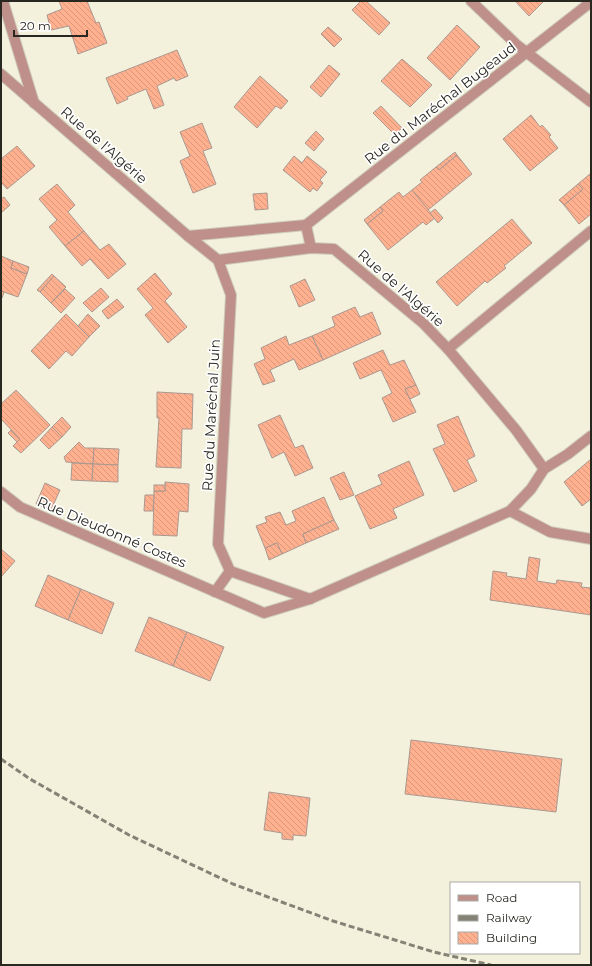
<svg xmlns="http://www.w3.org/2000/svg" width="592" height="966" viewBox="0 0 592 966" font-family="Montserrat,sans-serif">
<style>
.building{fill:url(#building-back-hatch);stroke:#ab9890}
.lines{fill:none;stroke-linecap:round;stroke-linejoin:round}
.lane-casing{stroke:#ceccba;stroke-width:12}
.street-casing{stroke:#ceccba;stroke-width:12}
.lane{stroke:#bf908a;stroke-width:10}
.street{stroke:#bf908a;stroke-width:10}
.rail{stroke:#848275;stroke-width:3;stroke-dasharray:6 3;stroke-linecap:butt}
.labels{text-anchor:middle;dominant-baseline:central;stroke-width:3.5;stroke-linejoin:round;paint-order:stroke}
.street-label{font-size:14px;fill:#282720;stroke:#fff}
</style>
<defs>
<pattern id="building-back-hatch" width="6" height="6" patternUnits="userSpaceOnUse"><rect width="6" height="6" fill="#feb08f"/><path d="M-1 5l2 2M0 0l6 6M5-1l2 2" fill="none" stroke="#da977b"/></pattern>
</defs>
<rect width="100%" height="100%" fill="#f3f0dc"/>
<g class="building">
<polygon points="59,1 87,1 96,23 99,22 107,43 78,54 69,26 51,30 47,15 62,9"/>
<polygon points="361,1 366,1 390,23 379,35 352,10"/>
<polygon points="515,1 544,1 529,16"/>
<polygon points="457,25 480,47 450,80 427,58"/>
<polygon points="328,27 342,39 334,47 321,34"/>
<polygon points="177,50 188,76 176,81 174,78 157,86 164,105 154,109 146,89 127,97 128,99 117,104 106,78"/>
<polygon points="402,59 432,85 410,107 381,81"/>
<polygon points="329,65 340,74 321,97 310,87"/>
<polygon points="260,76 288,101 281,109 276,106 257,128 234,107"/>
<polygon points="381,106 402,128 395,135 373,113"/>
<polygon points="531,115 540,127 542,125 551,135 549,137 558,148 530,171 503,139"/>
<polygon points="202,123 212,148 203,151 216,184 193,193 180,161 190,156 180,132"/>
<polygon points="316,131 324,139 314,151 305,143"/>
<polygon points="17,146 35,166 7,189 1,182 1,159"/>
<polygon points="455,152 457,155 439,170 436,167"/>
<polygon points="457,155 472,174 428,210 412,190 422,182 420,180 436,167 439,170"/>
<polygon points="294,156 302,163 307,156 327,172 320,180 323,183 317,191 313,188 310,192 283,170"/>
<polygon points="591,173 591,214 579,224 564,205 583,189 578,184"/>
<polygon points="57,184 75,205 68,212 84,231 65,246 49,227 57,220 39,199"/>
<polygon points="578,184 583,189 564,205 559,200"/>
<polygon points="412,190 435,218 426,225 423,222 388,250 367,224 383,211 380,207 399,192 403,197"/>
<polygon points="267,193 268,209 255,210 253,194"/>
<polygon points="4,197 10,205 1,213 1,199"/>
<polygon points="380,207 383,211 367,224 364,220"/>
<polygon points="435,209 443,218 438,223 430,213"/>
<polygon points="512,219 532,243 504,266 506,268 487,283 485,281 457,306 436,282"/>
<polygon points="84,231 100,250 109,244 126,264 108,279 90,259 82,266 65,246"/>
<polygon points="1,256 13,261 11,268 27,274 18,297 1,291"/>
<polygon points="13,261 29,267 27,274 11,268"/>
<polygon points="155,273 172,294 165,301 187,327 168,343 145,315 153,308 137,289"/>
<polygon points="52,274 54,276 40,292 37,290"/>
<polygon points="54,276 66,287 51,303 40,292"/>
<polygon points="305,279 315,300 299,307 290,286"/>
<polygon points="101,288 109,297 92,312 83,303"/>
<polygon points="65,289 75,298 61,313 51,303"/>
<polygon points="1,291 4,292 2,298 1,298"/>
<polygon points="117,299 124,307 108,319 102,311"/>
<polygon points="355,307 360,317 372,312 381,334 323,360 312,336 335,326 332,317"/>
<polygon points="66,314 89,337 72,356 66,351 49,369 31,351"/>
<polygon points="88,314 100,326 89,337 78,326"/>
<polygon points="286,336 289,345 312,336 323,360 299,370 294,359 270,370 275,381 263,385 254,364 265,359 261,348"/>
<polygon points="383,350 390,365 404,360 416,385 405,389 416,412 393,422 382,398 392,393 381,370 360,379 353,363"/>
<polygon points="416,385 420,394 410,399 405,389"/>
<polygon points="16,390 50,425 21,453 13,446 20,439 1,419 1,404"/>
<polygon points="157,392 193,394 192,429 182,429 181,468 156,467 159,418 157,418"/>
<polygon points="280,415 295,448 303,445 313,468 295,476 284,452 272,458 258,425"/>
<polygon points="458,416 475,456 467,460 477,481 454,492 433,449 445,444 437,425"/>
<polygon points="62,417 71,427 62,437 52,427"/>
<polygon points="52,427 62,437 49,449 40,440"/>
<polygon points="11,430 20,439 17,442 8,433"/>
<polygon points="79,442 85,448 94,448 93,464 66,462 64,457"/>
<polygon points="94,448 119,449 118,465 93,464"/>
<polygon points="591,459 591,499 582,506 564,482"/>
<polygon points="409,461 424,495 393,509 397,518 370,529 355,496 382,484 378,475"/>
<polygon points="72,463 93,464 92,481 71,480"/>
<polygon points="93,464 118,465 118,482 92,481"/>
<polygon points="344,472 354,495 340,500 330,478"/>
<polygon points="165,482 189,484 188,512 179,511 177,536 153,535 154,491 165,491"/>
<polygon points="45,483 60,490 51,510 36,504"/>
<rect x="154" y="485" width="11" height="6"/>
<polygon points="145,495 154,495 153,511 144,511"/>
<polygon points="324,497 334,520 303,534 306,543 282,554 277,543 265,548 256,526 267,522 265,517 280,512 286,525 296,521 292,511"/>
<polygon points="334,520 339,529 306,543 303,534"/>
<polygon points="277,543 282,554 269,560 265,548"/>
<polygon points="1,549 15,561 1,577"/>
<polygon points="529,557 540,559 537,581 556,584 557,580 582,583 581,587 591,588 591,615 490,600 493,571 507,573 506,576 526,579"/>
<polygon points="48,575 81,589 68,620 35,606"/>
<polygon points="81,589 114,603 102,634 68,620"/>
<polygon points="149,617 187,632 173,666 135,651"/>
<polygon points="187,632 224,647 210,681 173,666"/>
<polygon points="411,740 562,759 556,812 405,794"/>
<polygon points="269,792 310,798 306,836 293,835 293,840 282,839 282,833 264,830"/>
</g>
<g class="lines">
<defs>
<polyline id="lane" points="3,1 34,103"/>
<g id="street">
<polyline points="471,1 517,45 591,102"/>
<polyline points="1,74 188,236 218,260 311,248 334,249 424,324 448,349 516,430 544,469"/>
<polyline points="306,225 591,2"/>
<polyline points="306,225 311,248"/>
<polyline points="188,236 306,225"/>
<polyline points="218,260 231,295 218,544 230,571"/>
<polyline points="448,349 591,231"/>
<polyline points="1,492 20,507 264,613 310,599 510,511 531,489 544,469 568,454 591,436"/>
<polyline points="510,511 550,532 591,539"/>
<polyline points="215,592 230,571 310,599"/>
</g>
</defs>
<use href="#lane" class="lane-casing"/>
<use href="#street" class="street-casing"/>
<use href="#lane" class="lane"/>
<use href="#street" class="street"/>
<polyline class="rail" points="1,759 30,779 129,835 233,884 333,921 434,952 491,965"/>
</g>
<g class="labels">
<g class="street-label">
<text transform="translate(440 103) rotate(-38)">Rue du Maréchal Bugeaud</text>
<text transform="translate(104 145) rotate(41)">Rue de l'Algérie</text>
<text transform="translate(401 288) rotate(41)">Rue de l'Algérie</text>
<text transform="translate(211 415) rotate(-87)">Rue du Maréchal Juin</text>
<text transform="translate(112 532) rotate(23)">Rue Dieudonné Costes</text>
</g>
</g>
<rect width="592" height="966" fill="none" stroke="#282720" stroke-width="4"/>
<rect x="450" y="882" width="130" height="72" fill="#ffffff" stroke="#a9a9a6"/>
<rect x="458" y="895" width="20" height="6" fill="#bf908a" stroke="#a9a9a6"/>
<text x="486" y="902" font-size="12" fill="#282720">Road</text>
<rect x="458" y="915" width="20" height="6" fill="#848275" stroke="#a9a9a6"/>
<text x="486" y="922" font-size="12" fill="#282720">Railway</text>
<rect x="458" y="932" width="20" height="12" fill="url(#building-back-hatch)" stroke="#a9a9a6"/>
<text x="486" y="942" font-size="12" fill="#282720">Building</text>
<path d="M14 30v6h73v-6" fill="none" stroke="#282720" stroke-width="2"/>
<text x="20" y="30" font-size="12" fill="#282720" stroke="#ffffff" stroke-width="3" paint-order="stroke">20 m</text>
</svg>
